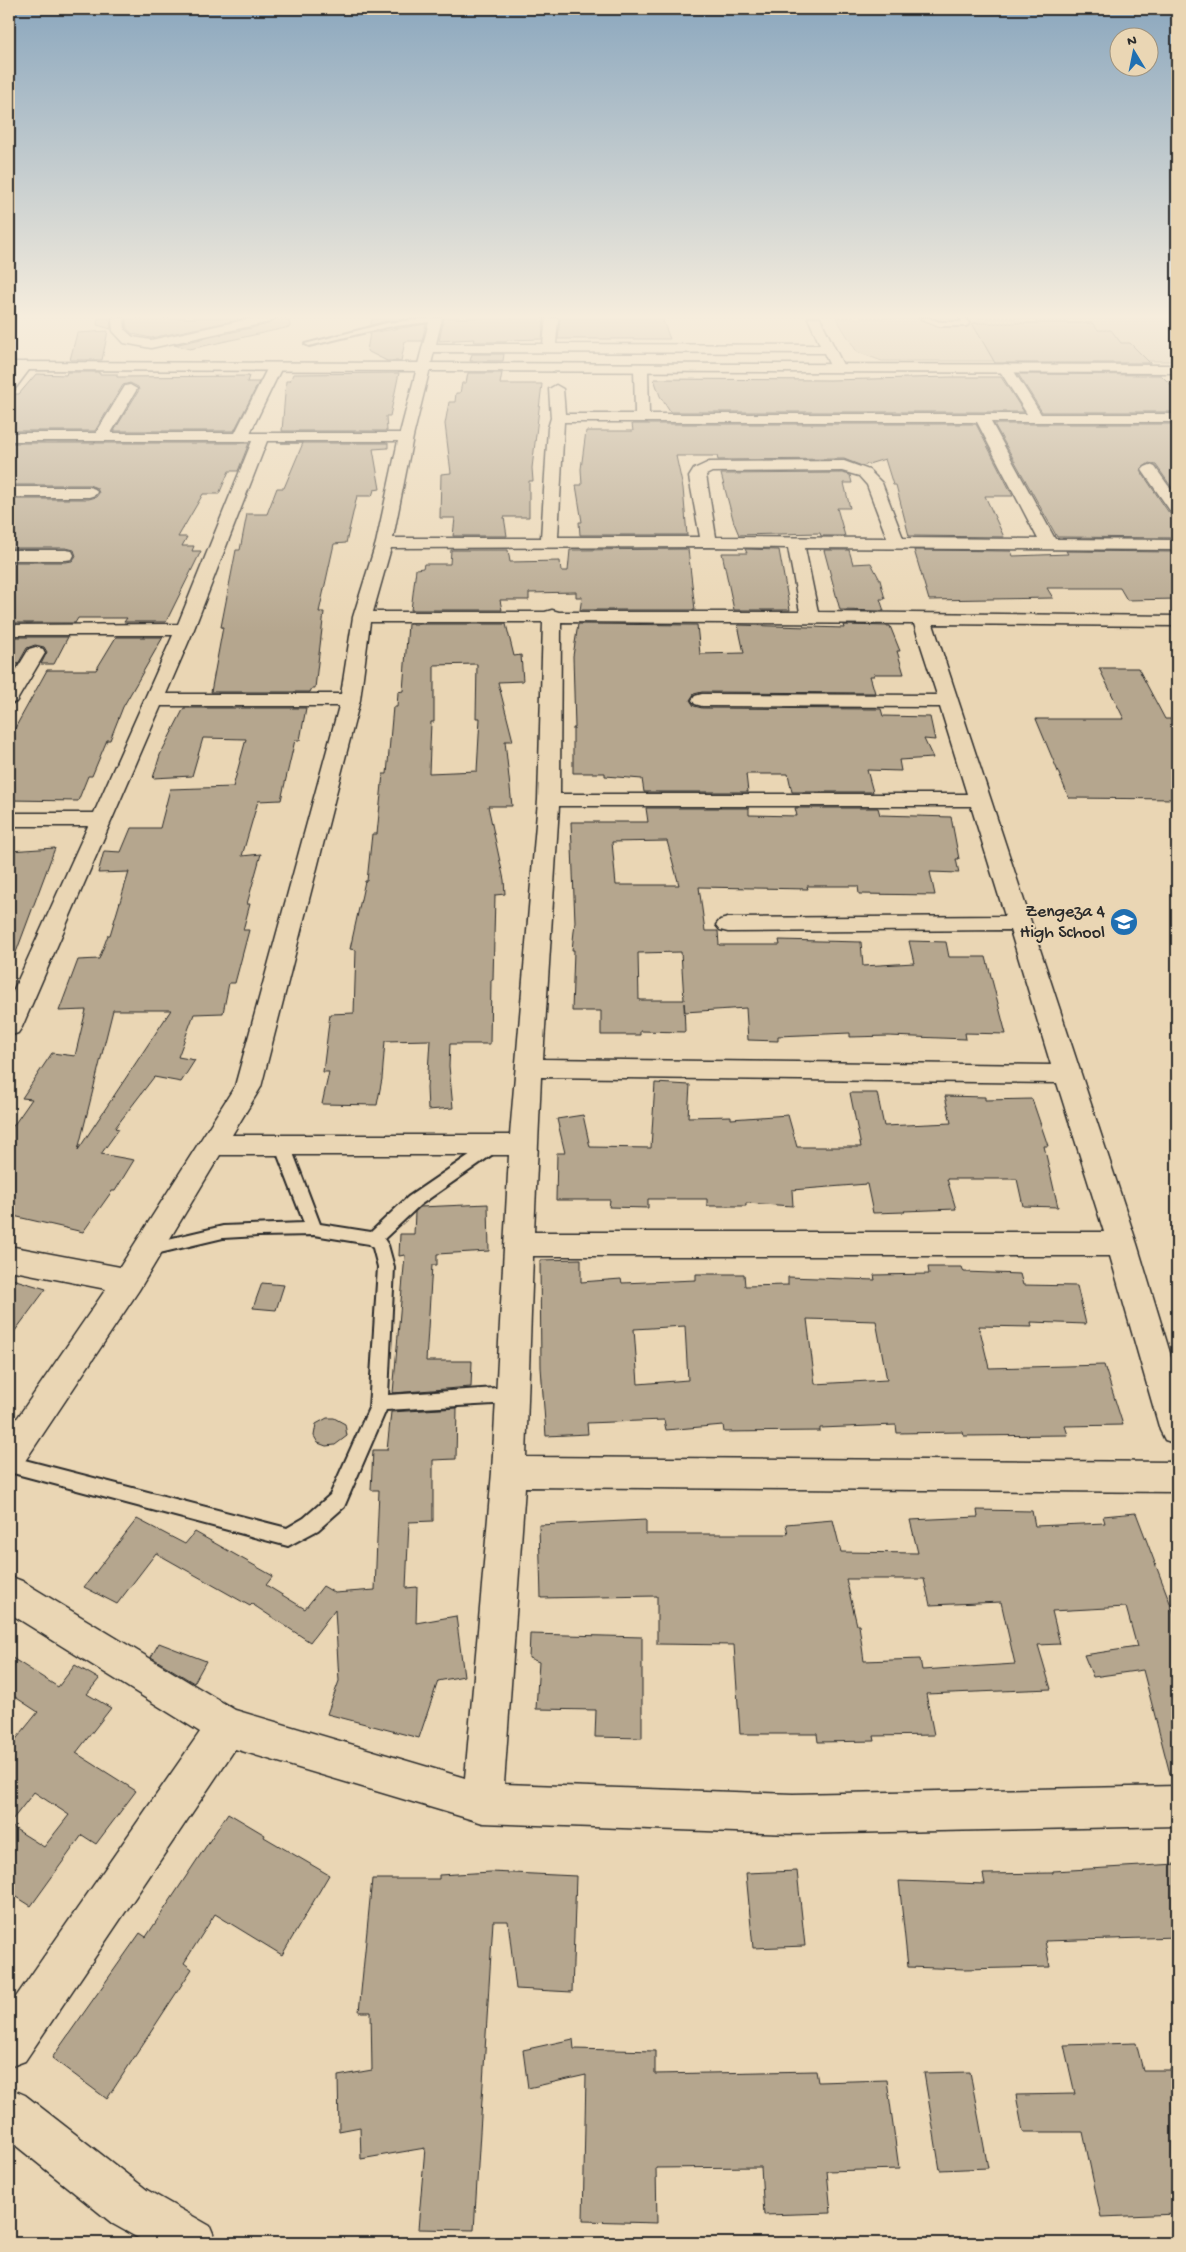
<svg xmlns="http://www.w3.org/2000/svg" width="1186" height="2252" viewBox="0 0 1186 2252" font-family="'Gochi Hand',sans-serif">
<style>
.green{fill:#cbba9e;stroke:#7b7264}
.building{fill:#b5a68e;stroke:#2b2b2b;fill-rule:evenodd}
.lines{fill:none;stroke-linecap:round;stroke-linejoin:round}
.service-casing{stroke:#2b2b2b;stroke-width:4}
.minor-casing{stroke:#2b2b2b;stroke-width:3}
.tertiary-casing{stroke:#2b2b2b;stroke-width:3}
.service{fill:#ead6b4;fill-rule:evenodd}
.minor{fill:#ead6b4;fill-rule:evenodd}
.tertiary{fill:#ead6b4;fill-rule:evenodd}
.labels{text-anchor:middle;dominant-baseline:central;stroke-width:4;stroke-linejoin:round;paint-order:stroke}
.poi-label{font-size:18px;fill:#2b2b2b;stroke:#ead6b4;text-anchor:end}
</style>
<rect width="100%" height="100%" fill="#ead6b4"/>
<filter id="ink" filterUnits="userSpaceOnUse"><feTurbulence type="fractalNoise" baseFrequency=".02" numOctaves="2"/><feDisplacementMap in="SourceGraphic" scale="10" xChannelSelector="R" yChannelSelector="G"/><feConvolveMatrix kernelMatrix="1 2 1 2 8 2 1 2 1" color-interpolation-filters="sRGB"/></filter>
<g filter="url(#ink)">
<polygon class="green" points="836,318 1177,318 1177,361 882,361 857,352"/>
<g class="building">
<polygon points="98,318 110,318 111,329 97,325"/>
<polygon points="126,318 247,318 151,338 133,334 127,329"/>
<polygon points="277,318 289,318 290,327 190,349 174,345 269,324"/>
<polygon points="372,318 421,318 387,321 371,325"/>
<polygon points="444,318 544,318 542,339 507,340 506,342 474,342 475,339 439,341"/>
<polygon points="560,318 662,318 670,339 558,339"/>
<polygon points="972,323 1092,323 1098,330 1111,330 1121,343 1130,343 1150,363 995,363"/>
<polygon points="426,324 422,341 405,341 401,361 387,361 367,351 370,333"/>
<polygon points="108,331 102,360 70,360 77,333"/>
<polygon points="472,354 504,354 503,361 470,361"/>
<polygon points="67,372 99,372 99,374 117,374 117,377 249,376 247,382 259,382 234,431 114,431 139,390 138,387 130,383 123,385 95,431 9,431 9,394 19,394 36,374 66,375"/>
<polygon points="399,373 390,416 386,416 387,431 282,431 286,381 290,381 293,374"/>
<polygon points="468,373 502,373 500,384 542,384 532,468 533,481 529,481 529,517 504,517 507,536 453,536 455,518 440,518 441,474 451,473 445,424 449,402 455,402 456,393 460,393 462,383 466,383"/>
<polygon points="1018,374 1161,375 1177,391 1177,412 1042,412"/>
<polygon points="951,377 1001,377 1024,412 670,412 660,396 654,379 830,380"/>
<polygon points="632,424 976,424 1013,496 985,496 1004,537 909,536 896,485 893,485 885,459 862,466 844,459 718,460 717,456 676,456 683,488 687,535 580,535 579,522 582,522 576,485 582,485 581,469 586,431 633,431"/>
<polygon points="994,424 1177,424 1177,495 1156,465 1149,463 1140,470 1169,513 1177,516 1177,538 1057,537"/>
<polygon points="9,443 249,443 238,471 229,471 219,494 203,494 178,537 187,537 182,546 194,546 192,551 201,551 166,622 124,622 127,618 78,618 75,623 9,623 9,562 66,562 72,561 76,556 74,550 66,548 9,548 9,525 15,514 9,514 9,499 89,499 96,497 99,493 97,488 89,485 9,485"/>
<polygon points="281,443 388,443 388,448 373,449 380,489 374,490 372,496 357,496 346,543 334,544 319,612 324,612 315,688 312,688 310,692 211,692 223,627 221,627 236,550 240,550 247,514 267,514 277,488 284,488 303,443"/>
<polygon points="842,473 850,475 852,483 844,483 850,508 837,508 845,536 821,536 820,533 739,535 734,523 721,474"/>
<polygon points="688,549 695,610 580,610 582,597 576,597 576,592 529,593 529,600 500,600 502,610 411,610 416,569 423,568 424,564 450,564 451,550 508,550 510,562 560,561 561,571 568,571 570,550"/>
<polygon points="745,549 779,550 790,610 734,610 722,553 747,553"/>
<polygon points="824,550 849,550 853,564 871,563 880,580 885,599 880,599 884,611 840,610"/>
<polygon points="914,550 1011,551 1013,556 1068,554 1066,551 1177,552 1177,599 1127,600 1120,588 1047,588 1053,598 929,600"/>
<path d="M408,624H506L514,656L521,655L523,681L498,682L513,741H505L512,806H488L504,880L505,894L495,895L493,980H491L490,1044H450L449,1066L453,1108L428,1110L427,1088L430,1040L385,1041L382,1079L377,1105L322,1104L329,1072H323L330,1014L354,1013L356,950L350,949L365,881H367L372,834H377L383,774H387L393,707H397L398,692L403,691ZM477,664L476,718H480L477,771L429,773L431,722H434V665Z"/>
<polygon points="578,624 697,625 700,654 744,653 738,625 845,628 844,625 890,626 900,651 897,651 904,674 874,674 874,676 870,676 875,693 702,692 694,694 690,700 694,706 702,708 881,709 883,716 930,717 935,740 924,739 933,758 899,760 901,771 867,770 873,792 792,792 788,774 746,774 748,792 644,792 642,779 605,776 605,773 573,773 573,728 575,728 573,656"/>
<polygon points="9,637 68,637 54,664 41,664 47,652 44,647 35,645 27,648 18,664 9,664"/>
<polygon points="116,637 163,637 123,707 110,740 107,740 92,776 88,776 78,801 9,800 9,739 47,670 96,670"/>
<polygon points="1099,668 1138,668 1165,719 1177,719 1177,799 1069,798 1036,719 1124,719"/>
<path d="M184,708H306L300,740H295L281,800L258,801L242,856L261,854L247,904H250L243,930H249L235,983H229L223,1013L194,1014L178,1057L195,1060L181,1082L154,1077L115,1128L119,1129L101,1154L134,1160L115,1191H112L83,1232L9,1215V1132L32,1099L22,1098L52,1053L75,1056L86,1010L59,1011L78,960L99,959L108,935H110L129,872L98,873L104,851L121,852L131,828H160L170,789L233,787L246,739L203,738L192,776L153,778L160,755ZM113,1010H171L78,1150Z"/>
<path d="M646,808H749V815L797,816L795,808H878L880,815L951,817L959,859H956L959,873L930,872L935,895L859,894L858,886H807L808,889L699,887L705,931H718L719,945H780L779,940L861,942L863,966L914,963L909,941L946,942L949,957H986L1006,1034L965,1033L966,1039L889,1036L850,1037V1033L778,1036V1041L748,1040L746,1008L685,1012L684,1003L685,1032L640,1031V1035H601V1011H572L574,950H572L575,922L571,822H648ZM667,841L679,885H616L612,842ZM681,952L684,1000H639L638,953Z"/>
<polygon points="55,848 11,966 9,966 9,851"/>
<polygon points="655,1083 690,1085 688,1117 731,1116 731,1119 788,1115 797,1147 861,1147 850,1093 877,1093 884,1126 951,1123 945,1096 985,1097 985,1100 1032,1099 1048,1146 1044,1146 1058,1207 1023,1206 1017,1179 947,1179 956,1209 904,1211 905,1212 873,1213 867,1184 792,1190 793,1206 746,1203 746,1206 707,1206 707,1199 648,1199 648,1208 609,1207 610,1200 556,1200 557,1153 565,1153 557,1119 583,1115 590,1147 651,1148"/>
<polygon points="488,1204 489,1251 437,1254 437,1265 432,1265 426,1361 472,1361 471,1387 393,1393 405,1255 399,1256 400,1234 414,1234 415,1212 420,1207"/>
<path d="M581,1259V1282L621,1279L622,1283L696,1280V1274H744L745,1286L788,1285V1277L875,1280L874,1275L929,1274L928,1267H962L964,1272L1020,1274L1023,1285L1077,1286L1086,1324L1031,1322L1032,1327L979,1326L989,1368L1104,1365L1123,1425L1065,1426L1068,1435L964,1436L963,1432L897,1433L896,1425L820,1428V1431L724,1432L723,1425L666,1430L664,1420L587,1423L588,1434L546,1436L541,1367L540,1260ZM807,1319L876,1321L887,1380L815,1384ZM685,1326L688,1380L638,1384L634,1329Z"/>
<polygon points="9,1278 46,1289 9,1339"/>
<polygon points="262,1283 284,1285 276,1310 253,1308"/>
<polygon points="457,1408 456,1459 433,1460 433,1521 409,1522 406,1588 417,1587 416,1623 456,1616 464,1676 438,1681 419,1738 327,1714 339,1681 335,1609 310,1642 252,1604 250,1606 156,1553 117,1604 84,1587 137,1519 185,1544 195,1532 273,1576 266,1585 305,1609 323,1586 335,1593 375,1590 379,1490 371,1490 373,1450 387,1450 391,1412"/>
<polygon points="327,1418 334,1418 345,1424 347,1436 335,1445 326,1446 318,1443 314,1436 316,1424"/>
<path d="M977,1510L1032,1511L1035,1526L1105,1523L1103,1516L1136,1513L1177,1621V1773L1170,1774L1143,1670L1093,1677L1084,1655L1137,1647L1126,1607L1052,1611L1060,1644L1038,1645L1051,1689L926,1694L934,1735L874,1736L875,1741L818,1742L817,1734H740L734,1645L657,1644V1596L541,1598L539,1525L646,1520V1534H788L786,1524L833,1520L841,1552L918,1553L910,1520L978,1517ZM846,1579H924L930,1605L1001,1602L1015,1664L922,1670L920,1659L864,1661L859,1625H857Z"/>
<polygon points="530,1634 642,1637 642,1738 595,1737 596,1710 536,1709 539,1662 529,1658"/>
<polygon points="159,1643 206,1661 194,1683 151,1657"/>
<polygon points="9,1656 58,1687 75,1665 99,1679 87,1694 111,1708 76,1753 136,1791 96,1844 82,1835 31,1906 9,1892 9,1825 44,1847 69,1815 34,1792 9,1824 9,1748 38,1712 9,1693"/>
<polygon points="228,1813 265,1835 264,1837 329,1875 282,1955 215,1914 184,1963 192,1969 107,2099 52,2058 140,1933 146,1937"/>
<polygon points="1177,1864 1177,1937 1045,1941 1050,1967 964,1969 908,1967 899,1881 985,1884 983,1874 1053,1873 1053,1871"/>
<polygon points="797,1871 805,1946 753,1948 746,1873"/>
<polygon points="491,1872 576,1876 572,1992 516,1989 508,1921 493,1921 474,2230 418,2229 425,2148 361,2159 360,2127 339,2131 338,2076 372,2070 371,2012 359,2012 372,1879 439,1879 439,1875"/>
<polygon points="573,2039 574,2049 655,2051 655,2074 816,2071 818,2082 887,2080 899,2169 827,2171 831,2213 764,2215 761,2167 656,2168 657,2223 583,2221 586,2075 528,2088 523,2050"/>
<polygon points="1136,2043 1143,2070 1177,2070 1177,2214 1101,2217 1083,2132 1023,2132 1016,2095 1075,2094 1064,2045"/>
<polygon points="970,2072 988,2168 940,2170 924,2073"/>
</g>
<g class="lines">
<defs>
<g id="service">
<polygon points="435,318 438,320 437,321 387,327 309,346 305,344 387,323"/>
<polygon points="920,318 928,318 940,322 962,322 960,318 966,318 969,324 966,326 939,326"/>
<polygon points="282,1139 287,1141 290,1145 320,1224 371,1232 408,1197 490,1141 495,1139 500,1141 503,1145 500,1149 420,1205 384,1239 388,1245 394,1267 388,1395 512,1387 518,1390 521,1395 518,1400 512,1403 386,1410 344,1507 318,1530 288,1546 9,1472 9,1456 287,1528 304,1518 330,1495 369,1408 378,1267 373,1248 369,1244 314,1235 259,1236 223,1238 147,1256 141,1254 139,1250 141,1246 147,1244 223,1226 304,1223 274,1145 277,1141"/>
</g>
<g id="minor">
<polygon points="112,318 124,318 125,330 133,337 151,340 254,318 275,318 269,322 151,348 124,343 113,331"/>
<path d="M430,318H442L436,344H543L546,318H558L556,344L820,345L808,318H820L843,365L836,369L831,368L824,353L434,352L413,437L393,538H541L548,428L551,418L549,389L556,385L563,389L565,414H635L634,368L641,364L648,368L649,414H1027L998,368L1005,364L1010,365L1041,414H1177V422H991L1055,539L1177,540V550L805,548L818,612L1177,616V626L933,624L1137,1244L1177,1376V1444L1165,1440L1160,1430L1110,1256H533L526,1457L1177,1462V1492L525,1487L504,1784L793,1794L1177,1786V1826L793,1834L483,1823L235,1749L25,2061L9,2067V2007L200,1732L9,1613V1576L22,1581L235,1710L465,1778L492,1472L509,1155H220L139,1290L21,1467L9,1472V1430L106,1289L9,1270V1246L120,1267L235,1086L339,706H161L22,1027L18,1033L9,1036V1000L88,826H9V813H94L173,635H9V625L178,624L252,441H9V433H96L125,386L130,385L137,389L111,433H235L268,367L275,363L282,367L250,433H400ZM564,422H977L1038,539L903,538L882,483L869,470L844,461L709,462L694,469L689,477L700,537H558ZM267,441H398L376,543L353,617L341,694H166L194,629ZM842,471L859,476L867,485L887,538L716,537L706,475L712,472ZM709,547L788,548L800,612H559L552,610L545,612H373L391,548ZM370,622H543L538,800L510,1135H232L261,1087L360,700ZM561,622L914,624L937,695L702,694L695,696L692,700L695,704L702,706L940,707L967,794H560ZM559,806H971L1005,916L728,918L720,920L716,925L720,930L728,932L1010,930L1051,1065L543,1059ZM541,1077L1057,1083L1104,1232H534Z"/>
<path d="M25,362L32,366L14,390L9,391C9,380 12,365 25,362Z"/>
<polygon points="1150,465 1155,467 1177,498 1177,514 1171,512 1142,470 1145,467"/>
<polygon points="9,487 89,487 95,489 97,492 95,495 89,497 9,497"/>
<polygon points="9,550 66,550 72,551 74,555 72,559 66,560 9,560"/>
<polygon points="36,647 43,649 45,653 16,702 9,704 9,682 29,649"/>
<polygon points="9,2088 25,2095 147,2190 210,2226 217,2243 147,2243 113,2224 9,2140"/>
</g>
<polygon id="tertiary" points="9,362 1177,365 1177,373 9,370"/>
</defs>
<use href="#service" class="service-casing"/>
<use href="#minor" class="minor-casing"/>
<use href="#tertiary" class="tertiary-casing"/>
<use href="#service" class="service"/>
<use href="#minor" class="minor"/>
<use href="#tertiary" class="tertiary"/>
</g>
</g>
<linearGradient id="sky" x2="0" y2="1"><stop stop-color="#8ba7be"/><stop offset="0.5" stop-color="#f6eddd"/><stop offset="1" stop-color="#f6eddd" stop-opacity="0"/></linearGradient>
<rect width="1186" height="633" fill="url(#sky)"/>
<defs>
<symbol id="school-disc" viewBox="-11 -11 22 22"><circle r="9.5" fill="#1f6fb2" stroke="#ead6b4"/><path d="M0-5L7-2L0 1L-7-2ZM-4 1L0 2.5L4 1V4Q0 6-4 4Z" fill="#fff"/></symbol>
</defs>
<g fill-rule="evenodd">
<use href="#school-disc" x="1108" y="906" width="32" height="32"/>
</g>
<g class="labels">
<g class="poi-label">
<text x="1105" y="912">Zengeza 4<tspan x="1105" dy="21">High School</tspan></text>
</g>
</g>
<rect width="1186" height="2252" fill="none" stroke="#ead6b4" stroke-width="30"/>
<rect x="15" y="15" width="1156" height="2222" fill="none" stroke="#2b2b2b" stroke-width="2" filter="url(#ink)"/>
<g transform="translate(1134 52) rotate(350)"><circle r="24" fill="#ead6b4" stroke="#9e927d"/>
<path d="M0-4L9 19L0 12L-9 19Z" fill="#1f6fb2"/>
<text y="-8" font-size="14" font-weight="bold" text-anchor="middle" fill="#2b2b2b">N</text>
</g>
</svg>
